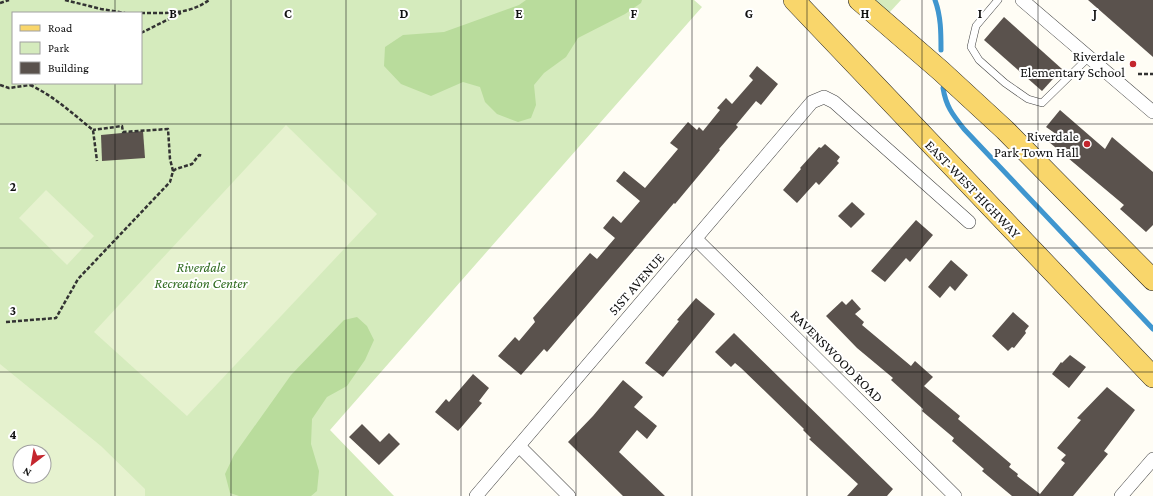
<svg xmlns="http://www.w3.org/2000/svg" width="1153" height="496" viewBox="0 0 1153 496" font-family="'Crimson Pro',serif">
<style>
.green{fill:#d5ebbd;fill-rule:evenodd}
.forest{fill:#b9dc9c}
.pitch{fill:#e6f2cf;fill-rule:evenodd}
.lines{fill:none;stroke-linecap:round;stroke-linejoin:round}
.stream{stroke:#3f96cf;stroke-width:5}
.building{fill:#5a524d}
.lane-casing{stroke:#444;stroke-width:8}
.street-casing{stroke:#444;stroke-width:14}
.primary-casing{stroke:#222;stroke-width:22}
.path{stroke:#333;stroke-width:2.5;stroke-dasharray:4 2;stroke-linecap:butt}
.lane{stroke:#fff;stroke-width:7}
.street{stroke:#fff;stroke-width:13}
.primary{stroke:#f9d66b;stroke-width:21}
.grid{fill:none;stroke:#111;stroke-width:1;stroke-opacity:0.55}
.poi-dot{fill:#c4262e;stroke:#fff;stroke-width:1.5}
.labels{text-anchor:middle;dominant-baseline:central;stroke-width:4;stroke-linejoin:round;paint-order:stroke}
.poi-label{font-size:14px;fill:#111;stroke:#fff;text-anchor:end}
.street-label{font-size:14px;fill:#111;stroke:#fff}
.park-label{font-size:14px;font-style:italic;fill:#2f6b1f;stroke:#fff}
.grid-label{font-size:13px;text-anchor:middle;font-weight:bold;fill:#111;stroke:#fff;stroke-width:4;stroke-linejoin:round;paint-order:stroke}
</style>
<rect width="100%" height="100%" fill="#fffdf5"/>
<g class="green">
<path d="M0,0H694L702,7L330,430L394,496H0ZM13,13H141V83H13ZM20,452H44V476H20Z"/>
<polygon points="874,0 901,0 889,13"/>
</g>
<g class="forest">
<polygon points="526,0 642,0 641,3 625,14 578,38 566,57 544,73 534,85 536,105 531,118 518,122 497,114 485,102 480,87 463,82 431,96 401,84 384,66 385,47 403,35 444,32 519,5"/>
<polygon points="357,317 367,326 374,340 365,360 347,386 327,397 312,419 311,444 319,471 317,491 311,496 239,496 230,493 225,474 234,455 291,375 344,320"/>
</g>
<g class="pitch">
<polygon points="286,125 377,214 187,416 94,332"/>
<polygon points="46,190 94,236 67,265 19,218"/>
<path d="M0,364L101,446L145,489V496H0ZM20,452H44V476H20Z"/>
</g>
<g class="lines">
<g class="stream">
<path d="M935,0C941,16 941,33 941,50"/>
<path d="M943,88C946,106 952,114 964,129L1153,329"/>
</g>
</g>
<g class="building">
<polygon points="1088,0 1153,0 1153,57"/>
<polygon points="1004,17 1062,69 1042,91 984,40"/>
<polygon points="757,66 778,84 761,105 756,101 736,125 738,127 719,149 720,150 675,204 674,203 547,352 544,349 521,375 498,356 515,337 519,341 535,322 533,318 590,253 597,259 615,238 603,228 613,216 621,223 640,201 616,181 624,171 645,188 678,149 670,143 688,122 697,130 699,127 703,131 720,110 717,108 726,98 732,104 753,80 749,76"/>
<polygon points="1060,110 1105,149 1112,137 1153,172 1153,225 1146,232 1120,209 1124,205 1049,142 1056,134 1046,127"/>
<polygon points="143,131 145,158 102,161 101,135"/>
<polygon points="825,144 840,157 837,161 839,163 819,185 816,182 797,203 783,190 801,169 800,168 819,147 821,148"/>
<polygon points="852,202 865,214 851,228 838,216"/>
<polygon points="916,220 933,235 910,262 906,258 885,282 871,271"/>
<polygon points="951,260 968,275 955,291 950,286 940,298 928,287"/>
<polygon points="696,298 715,314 663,377 645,363 679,321 677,320"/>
<polygon points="852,299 861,309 855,314 864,322 862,325 911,366 915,361 933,377 924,386 960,416 958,419 1011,464 1009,467 1018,474 1017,476 1040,494 1065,463 1061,460 1066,455 1057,448 1081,420 1077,418 1107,387 1135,410 1104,451 1108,454 1073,496 1012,496 982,471 984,469 952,441 954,438 922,411 923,409 891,380 893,378 857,348 826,316 842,301 846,305"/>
<polygon points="1013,312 1029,326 1025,331 1026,333 1014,348 1012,347 1008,351 992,336"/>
<polygon points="734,333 893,489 887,496 847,496 858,484 809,439 811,438 803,430 804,429 741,368 735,363 731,367 715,352"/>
<polygon points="1070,355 1086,367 1069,388 1052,374 1061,362 1062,363"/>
<polygon points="473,374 489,388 479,401 482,403 458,431 435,412 446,399 449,402"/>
<polygon points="623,380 643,397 634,407 657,426 647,439 637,430 619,452 665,496 623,496 568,442 593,416"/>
<polygon points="362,424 380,442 389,433 400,444 379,465 349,437"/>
</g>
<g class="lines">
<defs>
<polyline id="lane" points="998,0 976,26 971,47 979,60 1005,83 1028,99 1042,103 1089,57"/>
<g id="street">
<polyline points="1022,0 1153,112"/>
<polyline points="696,239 955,496"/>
<polyline points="519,446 569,496"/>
<polyline points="476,496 812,102 824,97 834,102 969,222"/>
<polyline points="1121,496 1153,459"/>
</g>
<g id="primary">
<polyline points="794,0 1153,377"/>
<polyline points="859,0 941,71 1005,130 1153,280"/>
</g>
</defs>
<use href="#lane" class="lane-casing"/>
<use href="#street" class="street-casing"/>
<use href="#primary" class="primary-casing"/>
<g class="path">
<polyline points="65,0 101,9 125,13"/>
<polyline points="0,3 9,0"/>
<path d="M141,13C165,13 189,15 209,0"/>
<polyline points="141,33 181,13"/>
<polyline points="1138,74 1153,74"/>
<polyline points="0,85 9,88 30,85 36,83"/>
<path d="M30,85C54,96 73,114 93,130L97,161"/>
<polyline points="173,171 176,169 192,164 199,155 203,156"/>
<polyline points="6,322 56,318 78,279 170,182 173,171 170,159 168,129 123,132 122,126 93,130"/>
</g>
<use href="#lane" class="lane"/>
<use href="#street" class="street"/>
<use href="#primary" class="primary"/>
</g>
<path class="grid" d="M115,0V13M231,0V496M346,0V496M461,0V496M576,0V496M692,0V496M807,0V496M922,0V496M1038,0V496M115,83V496M0,124H1153M0,248H1153M0,372H1153"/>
<g class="poi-dot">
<circle cx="1133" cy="64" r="4"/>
<circle cx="1087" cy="144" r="4"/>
</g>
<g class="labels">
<g class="poi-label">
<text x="1125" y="56">Riverdale<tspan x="1125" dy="16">Elementary School</tspan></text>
<text x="1079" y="136">Riverdale<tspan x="1079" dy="16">Park Town Hall</tspan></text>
</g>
<g class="street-label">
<text transform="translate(973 189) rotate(46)">EAST-WEST HIGHWAY</text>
<text transform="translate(636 284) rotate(-49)">51ST AVENUE</text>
<text transform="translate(837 356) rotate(45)">RAVENSWOOD ROAD</text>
</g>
<g class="park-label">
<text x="201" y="267">Riverdale<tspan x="201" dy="16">Recreation Center</tspan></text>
</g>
</g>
<g class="grid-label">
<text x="173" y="18">B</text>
<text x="288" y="18">C</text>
<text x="404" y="18">D</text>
<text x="519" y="18">E</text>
<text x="634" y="18">F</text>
<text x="749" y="18">G</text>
<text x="865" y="18">H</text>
<text x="980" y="18">I</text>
<text x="1095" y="18">J</text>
<text x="13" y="191">2</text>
<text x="13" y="315">3</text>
<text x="13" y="439">4</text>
</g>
<rect x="12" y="12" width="130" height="72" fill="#ffffff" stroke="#a0a0a0"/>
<rect x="20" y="25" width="20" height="6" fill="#f9d66b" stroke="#a0a0a0"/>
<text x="48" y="32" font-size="12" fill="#111111">Road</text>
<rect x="20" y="42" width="20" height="12" fill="#d5ebbd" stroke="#a0a0a0"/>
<text x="48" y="52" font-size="12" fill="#111111">Park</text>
<rect x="20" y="62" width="20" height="12" fill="#5a524d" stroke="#a0a0a0"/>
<text x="48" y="72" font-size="12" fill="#111111">Building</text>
<g transform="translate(32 464) rotate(211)"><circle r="19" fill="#ffffff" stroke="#a0a0a0"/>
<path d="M0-3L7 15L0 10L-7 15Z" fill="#c4262e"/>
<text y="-6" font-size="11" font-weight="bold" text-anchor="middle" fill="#111111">N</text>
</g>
</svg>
